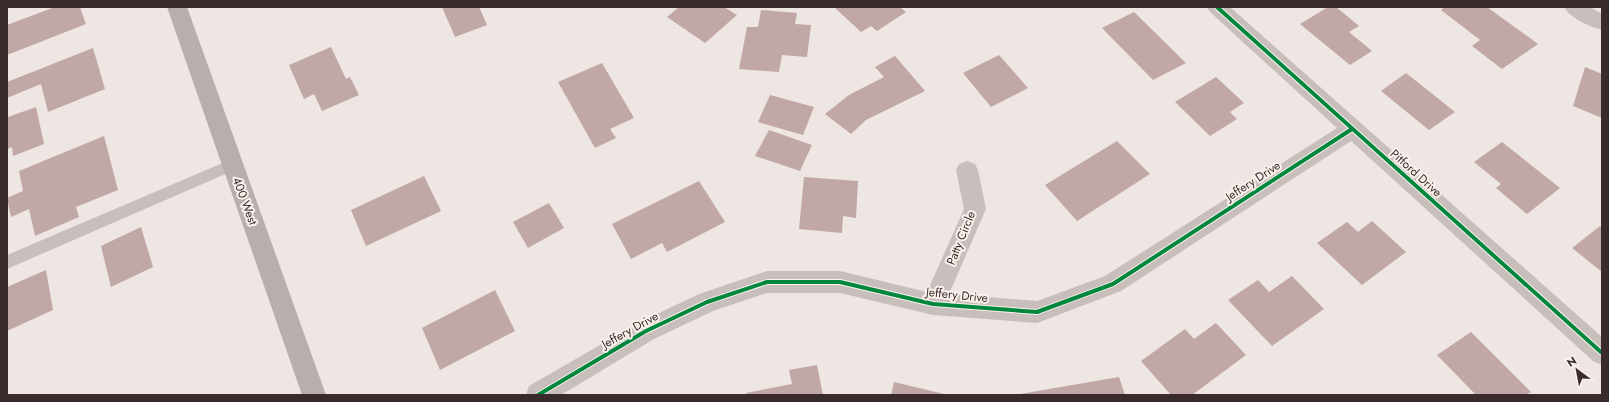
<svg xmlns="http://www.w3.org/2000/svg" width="1609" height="402" viewBox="0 0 1609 402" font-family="Jost,sans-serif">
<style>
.building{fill:#c1a7a6}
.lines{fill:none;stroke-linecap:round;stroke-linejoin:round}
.service{fill:#c8bfbc;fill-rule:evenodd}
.minor{fill:#c8bfbc;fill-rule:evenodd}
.secondary{fill:#b8aead;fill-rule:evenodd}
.cycleway-casing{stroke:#faf0ec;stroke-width:6}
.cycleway{stroke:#00873e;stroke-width:4}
.labels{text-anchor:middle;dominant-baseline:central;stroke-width:4;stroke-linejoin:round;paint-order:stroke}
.street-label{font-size:12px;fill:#392b2a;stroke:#faf0ec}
</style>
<rect width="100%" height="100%" fill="#eee6e3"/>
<g class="building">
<polygon points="55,7 80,7 86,24 7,55 7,25"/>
<polygon points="442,7 479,7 487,25 455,37"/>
<polygon points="679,7 724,7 737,15 705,43 667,17"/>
<polygon points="834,7 900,7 906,12 877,31 871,26 861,32"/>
<polygon points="1328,7 1336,7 1359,26 1349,32 1372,51 1350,65 1300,24"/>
<polygon points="1445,7 1487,7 1538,44 1502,69 1472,46 1480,40 1441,10"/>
<polygon points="761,10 797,13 795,24 811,25 807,57 782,55 779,72 739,69 747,27 758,27"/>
<polygon points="1134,12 1186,63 1153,80 1102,28"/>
<polygon points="331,47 346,79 350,77 359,95 322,111 314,94 304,99 289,65"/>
<polygon points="93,48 105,89 48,112 41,84 7,98 7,82"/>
<polygon points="999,55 1028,88 991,107 963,73"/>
<polygon points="895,56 925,91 866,120 851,134 825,114 849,95 884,77 875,67"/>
<polygon points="602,63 634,118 610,129 616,138 595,148 558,82"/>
<polygon points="1585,67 1602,74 1602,118 1573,106"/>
<polygon points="1406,73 1455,112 1429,130 1381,91"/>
<polygon points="1216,77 1244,103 1230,112 1237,119 1210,136 1175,102"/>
<polygon points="770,95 814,107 803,135 758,122"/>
<polygon points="36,107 44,144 13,156 12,147 7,149 7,113 8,117"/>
<polygon points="769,130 812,145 800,171 755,156"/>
<polygon points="104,136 118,190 76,207 79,217 35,236 29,209 11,217 7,198 23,191 19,171"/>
<polygon points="1117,141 1150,174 1077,221 1045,185"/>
<polygon points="1502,142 1560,188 1527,214 1496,188 1501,184 1474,162"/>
<polygon points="424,176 441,211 366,246 351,210"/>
<polygon points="804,177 858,181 856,218 843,216 842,233 799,229"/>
<polygon points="699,181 725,222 667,252 662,243 631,259 612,224"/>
<polygon points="549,203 564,228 528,248 513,222"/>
<polygon points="1372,221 1406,252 1362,285 1317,243 1347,222 1358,232"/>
<polygon points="1600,226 1602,228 1602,272 1572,248"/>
<polygon points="141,227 153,267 111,287 101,246"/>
<polygon points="46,270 53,310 7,331 7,287"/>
<polygon points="1292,276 1324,309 1272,346 1228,300 1258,280 1269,292"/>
<polygon points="495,290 515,331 440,370 422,328"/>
<polygon points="1216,323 1246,355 1192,395 1171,395 1141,361 1185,329 1194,339"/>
<polygon points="1471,332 1531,392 1526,395 1476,395 1437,355"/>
<polygon points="817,365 823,395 746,395 746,393 792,384 789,370"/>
<polygon points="1119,377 1125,395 1020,395 1020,394"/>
<polygon points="894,382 944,394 944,395 891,395"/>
</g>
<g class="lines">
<polygon class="service" points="232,159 237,161 239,165 237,169 7,269 7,255"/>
<g class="minor">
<polygon points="1207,7 1230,7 1602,337 1602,365 1593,361 1351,141 1121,291 1037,323 933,315 840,293 767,293 713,311 654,339 561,395 526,395 529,386 638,323 699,294 767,271 840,271 927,292 964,209 956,170 959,164 967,161 975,164 978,170 986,209 949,294 1037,301 1105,276 1337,128 1210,12"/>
<path d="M1564,7H1590L1602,14V30C1590,27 1570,18 1564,7Z"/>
</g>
<polygon class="secondary" points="167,7 187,7 326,395 302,395"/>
<defs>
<g id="cycleway">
<polyline points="1217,7 1602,353"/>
<polyline points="538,395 646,331 707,302 767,282 840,282 933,304 1037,312 1113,284 1352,129"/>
</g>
</defs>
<use href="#cycleway" class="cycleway-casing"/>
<use href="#cycleway" class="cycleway"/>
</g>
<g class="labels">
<g class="street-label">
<text transform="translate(1416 173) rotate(42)">Pitford Drive</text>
<text transform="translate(1253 181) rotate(-33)">Jeffery Drive</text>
<text transform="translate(245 201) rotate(70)">400 West</text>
<text transform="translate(961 238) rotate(-68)">Patty Circle</text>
<text transform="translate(957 295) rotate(6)">Jeffery Drive</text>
<text transform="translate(630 330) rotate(-29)">Jeffery Drive</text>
</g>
</g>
<rect width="1609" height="402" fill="none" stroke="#392b2a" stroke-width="16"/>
<g transform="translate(1577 370) rotate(328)" stroke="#faf0ec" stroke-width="3" paint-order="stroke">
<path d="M0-3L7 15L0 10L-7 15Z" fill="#392b2a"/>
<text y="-6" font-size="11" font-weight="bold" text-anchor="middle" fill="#392b2a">N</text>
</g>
</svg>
